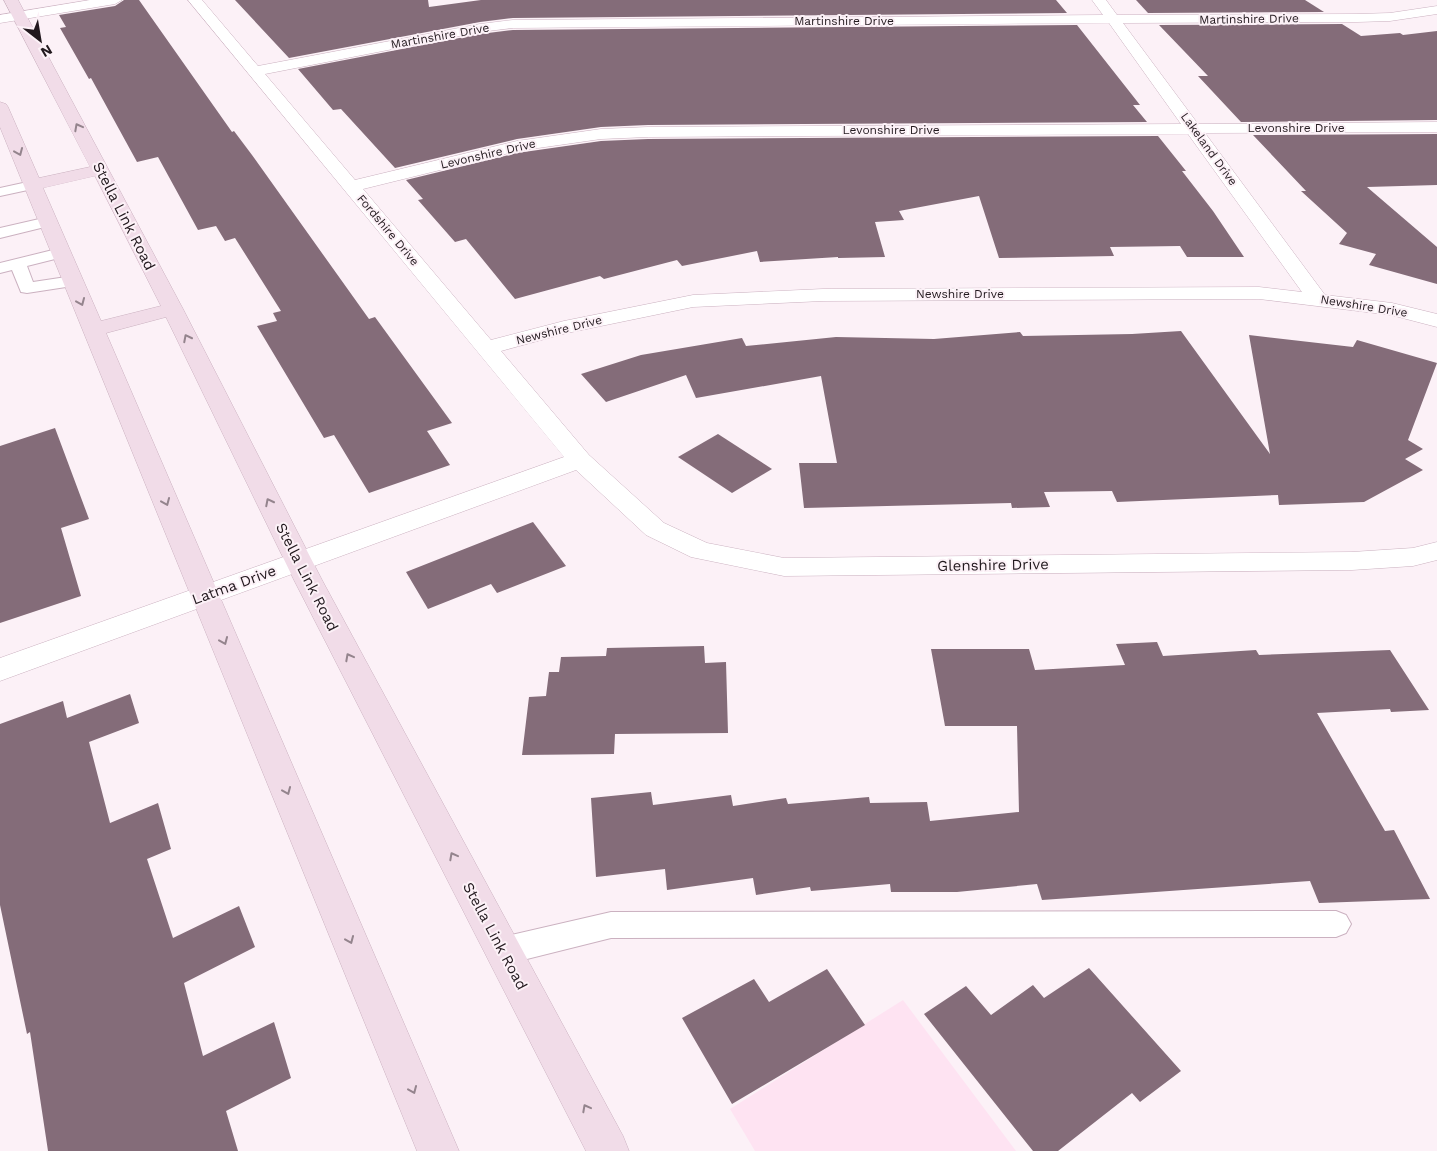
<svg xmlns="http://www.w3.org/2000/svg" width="1437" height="1151" viewBox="0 0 1437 1151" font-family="'Work Sans',sans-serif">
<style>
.built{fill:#fee3f2}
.building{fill:#846c79}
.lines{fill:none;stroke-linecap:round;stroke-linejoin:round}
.lane-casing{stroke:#cbb1c0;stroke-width:2}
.street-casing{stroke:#cbb1c0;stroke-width:1}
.secondary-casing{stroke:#cbb1c0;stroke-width:1}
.lane{fill:#fff;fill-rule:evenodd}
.street{fill:#fff;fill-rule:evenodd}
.secondary{fill:#f1dce8;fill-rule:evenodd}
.oneway{stroke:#94848d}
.labels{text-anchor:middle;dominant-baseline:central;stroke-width:4;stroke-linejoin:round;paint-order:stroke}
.far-street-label{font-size:12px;fill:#22191e;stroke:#fcf1f7}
.street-label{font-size:15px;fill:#22191e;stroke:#fcf1f7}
</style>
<rect width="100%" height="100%" fill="#fcf1f7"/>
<polygon class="built" points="903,1000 1016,1151 755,1151 730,1109"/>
<g class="building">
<polygon points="124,0 139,0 232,132 234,131 252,155 369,319 375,317 452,423 427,431 450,465 369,493 334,435 324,438 257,326 277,321 273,313 281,311 235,238 225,241 216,226 198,230 158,157 137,162 91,78 89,79 60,28 66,27 59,15 115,6"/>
<polygon points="235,0 428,0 429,7 481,0 1056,0 1067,13 513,18 480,22 289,58"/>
<polygon points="1136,0 1305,0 1324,12 1148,13"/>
<polygon points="1342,24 1361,36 1400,33 1403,35 1437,31 1437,120 1241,122 1198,76 1208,76 1159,25"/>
<polygon points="1077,25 1140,105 1133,105 1147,122 648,125 601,127 517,139 395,168 341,109 333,110 298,69 480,34 513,30"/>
<polygon points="1437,134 1437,185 1367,187 1437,247 1437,284 1369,265 1376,254 1339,244 1347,233 1301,191 1306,191 1253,135"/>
<polygon points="1158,136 1186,171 1182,171 1213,211 1244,257 1187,257 1180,246 1110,247 1114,256 999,258 979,196 899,211 904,220 875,222 885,257 838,258 838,257 760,262 757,251 682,266 677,260 604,279 600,276 515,299 466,239 455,242 418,200 423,199 406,180 517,153 601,141 648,139"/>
<polygon points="1181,331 1270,454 1249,335 1353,347 1357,340 1437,363 1408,440 1423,449 1405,459 1423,470 1364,502 1279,505 1278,495 1117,502 1112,491 1044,492 1050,507 1012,508 1011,503 804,508 799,463 837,463 821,376 696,398 686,375 606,402 581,374 641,355 742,338 746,346 836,337 934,339 1020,332 1023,336 1132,334"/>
<polygon points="55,428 89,519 61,528 81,596 0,623 0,446"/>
<polygon points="718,434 772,469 732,493 678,457"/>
<polygon points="533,522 566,566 497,593 491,584 428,609 406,572"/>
<polygon points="1157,642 1163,656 1256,650 1259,655 1390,650 1429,710 1391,712 1390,709 1317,713 1385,831 1394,830 1430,899 1319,903 1310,881 1042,900 1037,884 957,892 891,892 890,884 811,891 810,887 756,895 753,878 667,890 665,869 596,877 591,798 651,792 653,805 731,795 733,806 786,798 788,804 869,797 870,803 927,802 930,821 1019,812 1017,726 945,726 931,649 1029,649 1035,670 1125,665 1116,644"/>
<polygon points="704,646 705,663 726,662 728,733 615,734 614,754 522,755 529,697 546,696 549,672 559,672 561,657 606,656 607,648"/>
<polygon points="130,694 139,723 89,742 110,823 158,803 171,849 147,859 173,938 239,906 255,947 184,983 203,1056 274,1022 291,1078 226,1111 238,1151 48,1151 30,1032 27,1034 0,905 0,724 63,701 67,718"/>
<polygon points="1089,968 1181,1071 1140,1102 1132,1093 1058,1151 1033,1151 924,1014 966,986 991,1015 1033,985 1044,998"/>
<polygon points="827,969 865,1025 732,1104 682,1018 754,979 769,1002"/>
</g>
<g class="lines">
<defs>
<g id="lane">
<polygon points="32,181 37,182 39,185 37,188 0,196 0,188"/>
<polygon points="48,217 53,219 56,222 53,225 0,238 0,228"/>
<polygon points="61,248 67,250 69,253 67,256 27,266 33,282 73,276 79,277 81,281 79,285 27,293 21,292 12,270 0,273 0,263"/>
<polygon points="1336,911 1346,915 1351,924 1346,933 1336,937 611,938 503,965 492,961 488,951 492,941 503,937 611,912"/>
</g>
<g id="street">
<polygon points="90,0 122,0 115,4 0,23 0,15"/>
<path d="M188,0H202L258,66L480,24L513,20L1103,15L1092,0H1106L1117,15L1357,14L1390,13L1437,6V14L1390,21L1357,22L1123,23L1198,124L1437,122V132L1205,133L1325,295L1392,303L1437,314V327L1391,315L1259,299L823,301L693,307L567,333L501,351L589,455L664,523L707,543L784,558L1352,552L1413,548L1437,542V560L1413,566L1352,570L784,576L691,557L646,535L576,470L0,681V658L564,457ZM1109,23L1181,124L648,127L601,129L517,141L355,180L265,74L480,32L513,28ZM1188,134L1302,292L1259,287L823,289L693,295L564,321L491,340L363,189L517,151L601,139L648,137Z"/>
</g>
<path id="secondary" d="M4,0H18L183,309L322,580L623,1136L629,1151H586L294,580L166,317L106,333L459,1151H417L0,127V102L6,104L8,107L39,178L90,167ZM95,176L161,306L101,321L43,188Z"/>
</defs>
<use href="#lane" class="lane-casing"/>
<use href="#street" class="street-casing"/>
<use href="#secondary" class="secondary-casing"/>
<use href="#lane" class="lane"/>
<use href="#street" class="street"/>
<use href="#secondary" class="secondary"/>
</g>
<defs><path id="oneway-chevron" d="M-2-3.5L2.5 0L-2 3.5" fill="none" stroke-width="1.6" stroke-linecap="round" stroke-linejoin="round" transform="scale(1.25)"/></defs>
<g class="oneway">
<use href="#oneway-chevron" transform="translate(78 127) rotate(-118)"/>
<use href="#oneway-chevron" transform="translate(19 152) rotate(67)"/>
<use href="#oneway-chevron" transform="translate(81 302) rotate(67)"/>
<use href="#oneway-chevron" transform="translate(187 338) rotate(-117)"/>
<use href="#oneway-chevron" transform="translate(166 502) rotate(67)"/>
<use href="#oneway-chevron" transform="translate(269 502) rotate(-117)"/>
<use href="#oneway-chevron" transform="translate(224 641) rotate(67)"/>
<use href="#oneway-chevron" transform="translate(349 657) rotate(-118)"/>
<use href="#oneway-chevron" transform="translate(287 791) rotate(67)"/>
<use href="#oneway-chevron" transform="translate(453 856) rotate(-118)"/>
<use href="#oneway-chevron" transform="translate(350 940) rotate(67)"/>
<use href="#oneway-chevron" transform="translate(413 1090) rotate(67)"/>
<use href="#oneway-chevron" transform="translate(586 1108) rotate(-118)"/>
</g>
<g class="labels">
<g class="far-street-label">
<text transform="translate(1249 19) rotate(-1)">Martinshire Drive</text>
<text x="844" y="21">Martinshire Drive</text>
<text transform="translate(440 36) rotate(-10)">Martinshire Drive</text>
<text x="1296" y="128">Levonshire Drive</text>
<text x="891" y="130">Levonshire Drive</text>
<text transform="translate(1209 149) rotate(54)">Lakeland Drive</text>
<text transform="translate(488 154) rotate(-13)">Levonshire Drive</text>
<text transform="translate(388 230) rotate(50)">Fordshire Drive</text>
<text x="960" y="294">Newshire Drive</text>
<text transform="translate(1364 306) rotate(9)">Newshire Drive</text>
<text transform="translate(559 330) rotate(-14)">Newshire Drive</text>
</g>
<g class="street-label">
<text transform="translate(124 216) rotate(63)">Stella Link Road</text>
<text transform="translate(993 565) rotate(-1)">Glenshire Drive</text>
<text transform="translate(307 577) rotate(63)">Stella Link Road</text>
<text transform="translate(234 585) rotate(-20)">Latma Drive</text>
<text transform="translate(495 936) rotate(62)">Stella Link Road</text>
</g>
</g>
<g transform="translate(40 40) rotate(149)" stroke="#fcf1f7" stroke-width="4" paint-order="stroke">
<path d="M0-4L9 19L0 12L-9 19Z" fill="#22191e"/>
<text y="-8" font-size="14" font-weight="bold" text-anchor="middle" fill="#22191e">N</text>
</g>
</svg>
